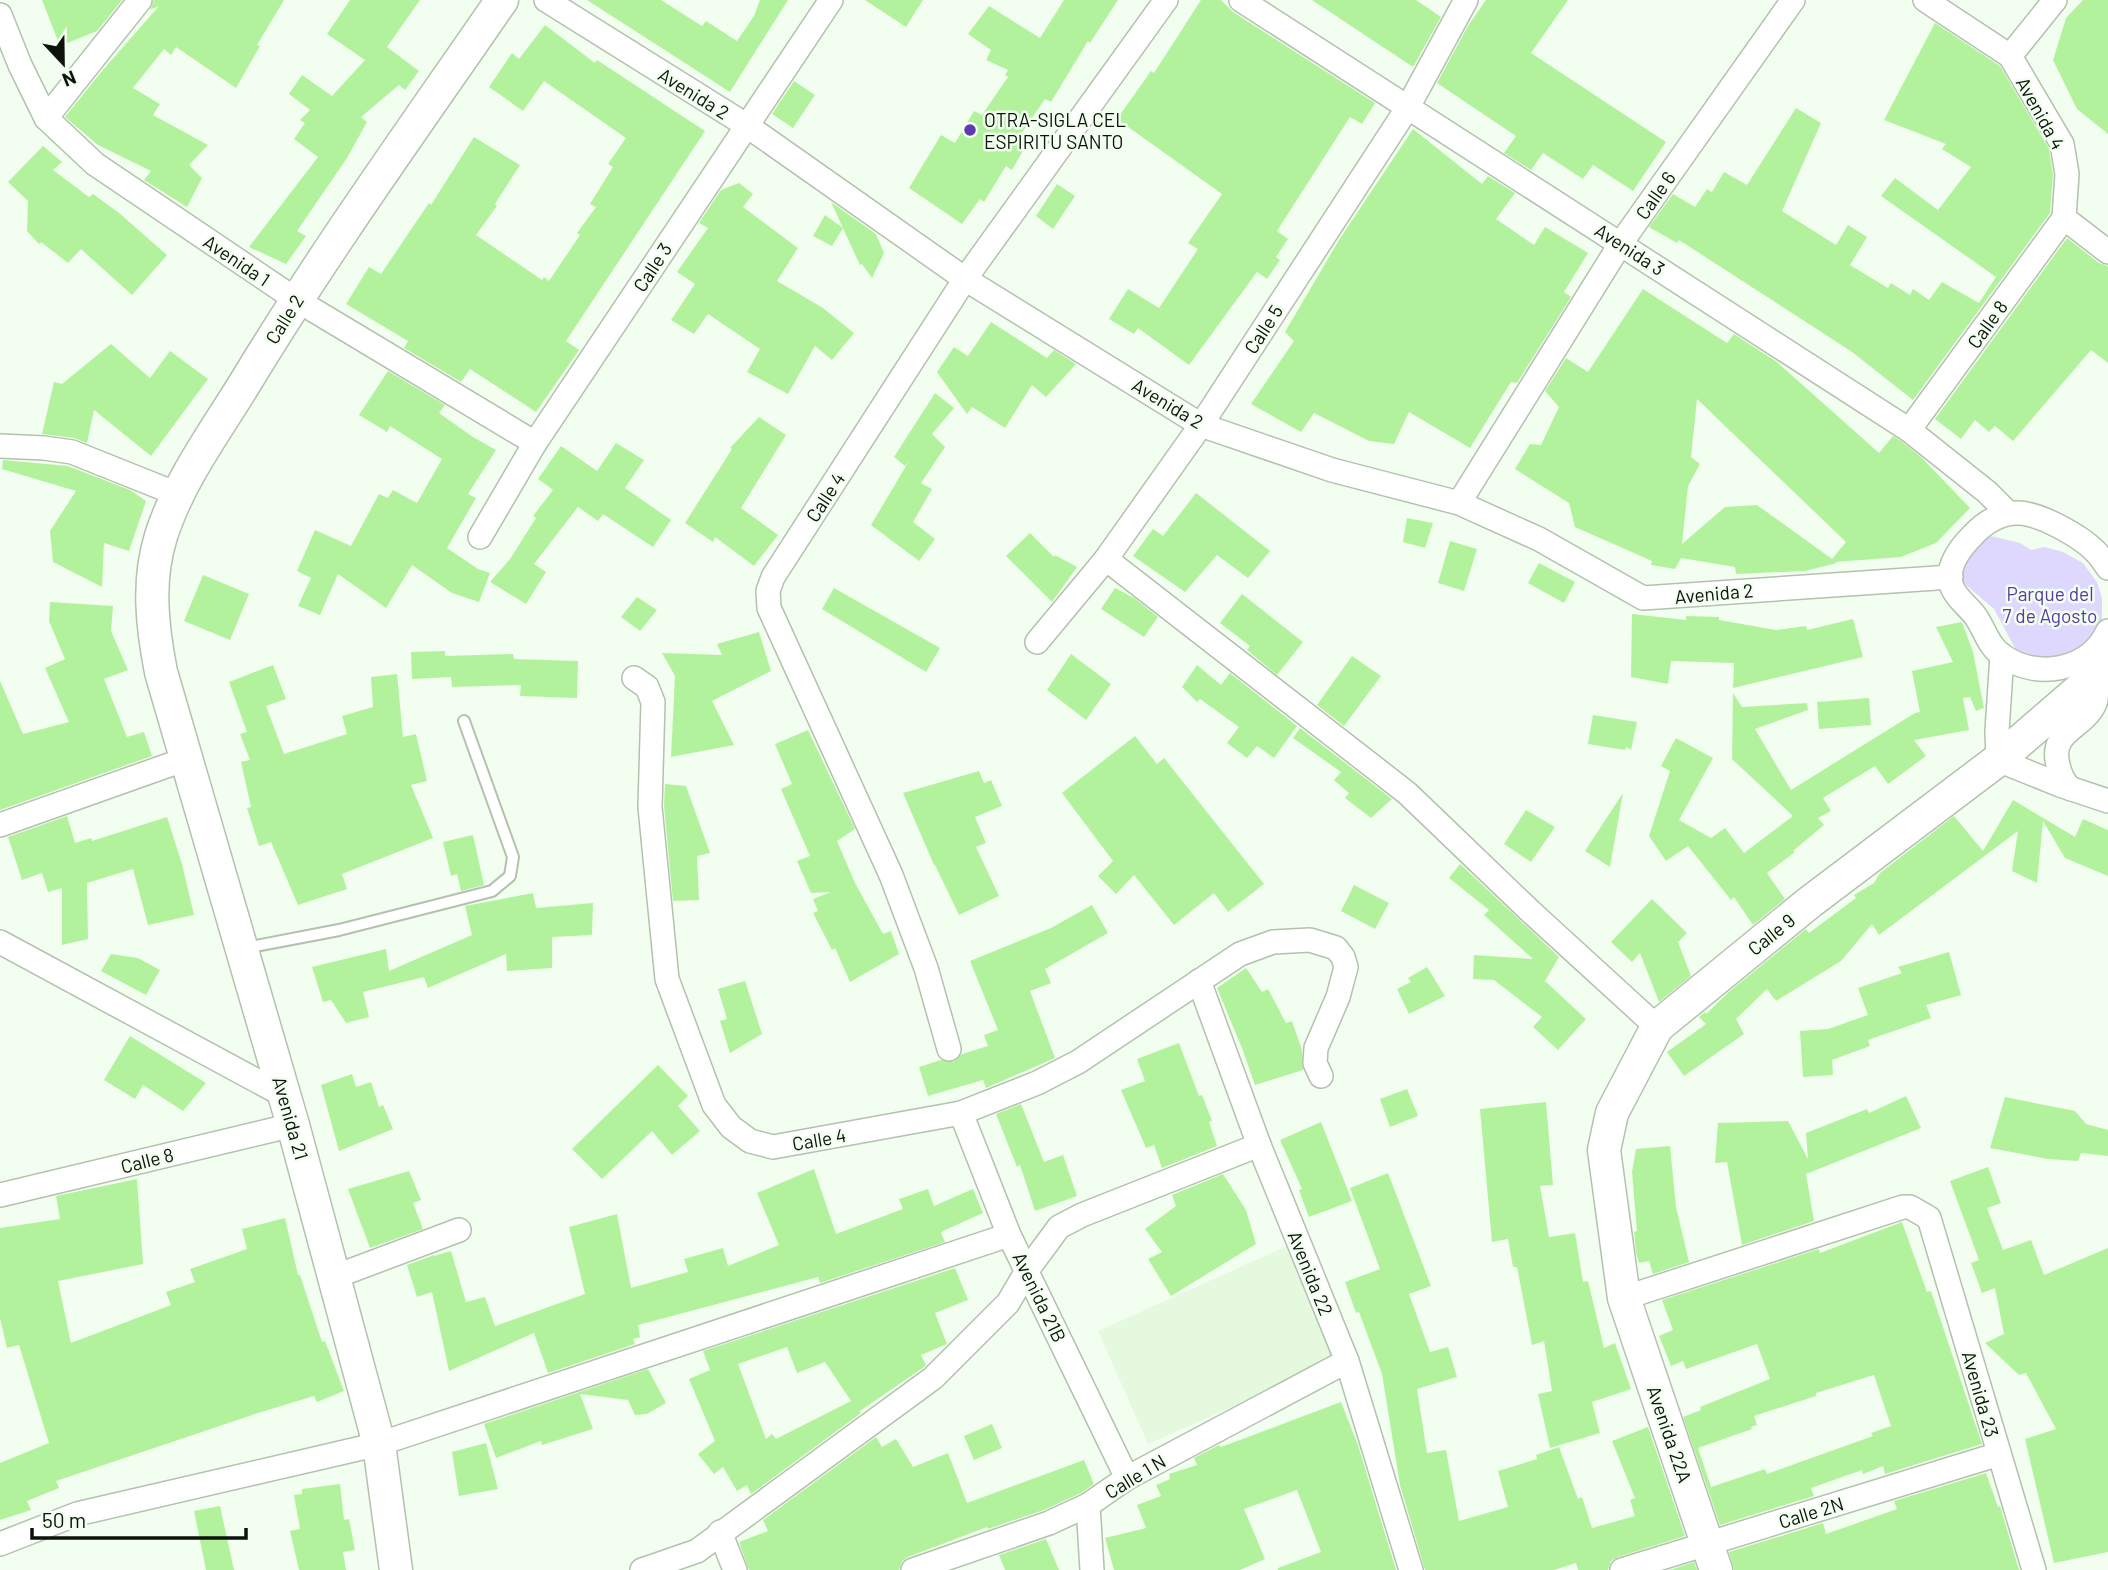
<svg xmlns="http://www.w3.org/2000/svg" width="2108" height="1570" viewBox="0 0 2108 1570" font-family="Barlow,sans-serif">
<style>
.built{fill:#e5f9df}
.green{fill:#ded8ff}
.building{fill:#b3f29d;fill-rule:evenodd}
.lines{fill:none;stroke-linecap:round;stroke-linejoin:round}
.lane-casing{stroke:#b3c1ae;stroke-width:14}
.street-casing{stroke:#b3c1ae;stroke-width:26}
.secondary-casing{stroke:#b3c1ae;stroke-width:35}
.lane{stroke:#fff;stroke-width:10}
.street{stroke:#fff;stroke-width:23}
.secondary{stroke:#fff;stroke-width:32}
.poi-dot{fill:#5e3bb3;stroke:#f2feef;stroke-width:2.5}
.labels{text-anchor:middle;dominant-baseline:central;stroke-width:5;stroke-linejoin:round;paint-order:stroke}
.street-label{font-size:19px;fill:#0d120b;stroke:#f2feef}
.poi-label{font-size:19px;fill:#0d120b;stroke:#f2feef;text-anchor:start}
.park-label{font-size:19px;fill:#573aa2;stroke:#f2feef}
</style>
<rect width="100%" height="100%" fill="#f2feef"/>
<polygon class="built" points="1287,1246 1338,1360 1148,1444 1098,1331"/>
<polygon class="green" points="1991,536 2020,543 2031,550 2044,547 2063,552 2083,563 2097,582 2102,598 2102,622 2082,647 2062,658 2044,659 2017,652 1994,609 1966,585 1956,573 1983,539"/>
<g class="building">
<polygon points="42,0 122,0 97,31 60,46"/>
<polygon points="154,0 284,0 257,45 260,46 236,88 176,47 171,55 164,49 133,88 160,104 153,115 208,145 189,165 202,178 187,207 144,180 151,171 98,145 65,117 102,71 159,6 150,10"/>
<polygon points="350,0 420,0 387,47 419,71 405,90 399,85 361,117 367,122 347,158 297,231 306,236 286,264 249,247 318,157 294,139 305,123 300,120 310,110 289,94 302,75 332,96 365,60 327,34"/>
<polygon points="587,0 661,0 702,26 706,21 737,41 754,16 760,0 788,0 730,92"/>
<polygon points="865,0 923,0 906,27"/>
<polygon points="1064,0 1118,0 1090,43 1088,41 1051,102 1045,99 1019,137 1028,142 1012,170 1006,166 984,202 980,199 962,224 909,188 941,135 955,143 974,111 982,115 1008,77 1005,75 1008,70 986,60 991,50 968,34 989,6 1040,38"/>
<polygon points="1201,0 1221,0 1233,12 1375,103 1362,124 1350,117 1277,231 1288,239 1276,257 1280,260 1267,279 1257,272 1189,365 1138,328 1134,334 1109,319 1128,289 1159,308 1198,249 1188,243 1222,194 1117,119 1151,71 1154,73"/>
<polygon points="1312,0 1416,0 1441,17 1413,67"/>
<polygon points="1486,0 1568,0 1531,53 1666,142 1633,191 1593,165 1583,179 1543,153 1531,170 1504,153 1516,136 1437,83 1468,26"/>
<polygon points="2083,0 2108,0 2108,134 2077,109 2053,60 2066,18"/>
<polygon points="1935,23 2000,66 2049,149 2053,175 2050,213 1913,400 1852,352 1809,324 1679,240 1677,243 1649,227 1673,194 1695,207 1707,189 1712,192 1724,172 1747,185 1796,108 1821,123 1782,211 1836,245 1848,225 1867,237 1850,265 1888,288 1891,283 1910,295 1913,289 1929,300 1942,282 1979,303 1996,277 1881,196 1895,178 1938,210 1971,167 1942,149 1946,144 1884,120"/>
<polygon points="545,25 595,63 597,60 705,131 566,341 579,350 536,412 470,369 461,382 404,348 408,341 346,304 369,267 381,274 429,203 431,205 474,137 520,165 495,204 497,206 476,235 542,280 544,277 549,281 580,235 577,233 596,207 590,204 613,167 608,164 626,138 544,81 523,111 489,87 512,53 519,59"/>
<polygon points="794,81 815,95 793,128 772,114"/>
<polygon points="1413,129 1482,184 1488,176 1515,193 1496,219 1534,245 1545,227 1588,253 1564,292 1571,297 1517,383 1511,382 1470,448 1409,412 1394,444 1369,441 1314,413 1301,432 1251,404 1294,341 1285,332 1339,240"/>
<polygon points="43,146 62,162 53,170 89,197 93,194 119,213 167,255 132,295 81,249 68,263 41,242 39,244 27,231 28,201 8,182"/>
<polygon points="739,183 753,194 743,207 798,248 777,281 823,308 854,333 832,360 815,346 788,394 747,372 760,349 708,314 694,334 671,320 695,284 677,272 708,228 699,223 721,190"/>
<polygon points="1057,184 1075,196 1053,229 1036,216"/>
<polygon points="831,202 876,234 884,253 872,278 862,264 860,265"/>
<polygon points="825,215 843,228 832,246 813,236"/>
<polygon points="2067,238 2099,263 2108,266 2108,363 2091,350 2013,441 1995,426 1989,432 1975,420 1961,439 1935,419"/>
<path d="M1643,289L1727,343L1734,334L1777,362L1879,453L1893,436L1901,441L1921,457L1970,508L1936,543L1901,557L1835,562L1837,563L1805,571L1736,574L1735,567L1681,558L1675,569L1651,565L1652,561L1575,527L1569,503L1515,469L1530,444L1541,445L1559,407L1545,391L1566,358L1588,372ZM1697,399L1846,542L1832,559L1757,505L1725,507L1682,544L1688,486L1700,464L1691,457Z"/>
<polygon points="991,322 1047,358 1054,350 1076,364 1046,397 1032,385 1005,428 972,407 967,414 937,372 954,347 968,356"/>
<polygon points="111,344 150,378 170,351 208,379 151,456 94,410 87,443 74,438 42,434 54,382 62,384"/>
<polygon points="388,371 445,405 439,413 473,437 496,450 468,494 476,498 447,548 478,569 490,573 479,602 452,593 412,565 386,608 338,574 320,615 298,606 311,578 297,571 315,530 351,546 379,494 388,498 393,490 417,503 442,459 390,426 387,432 359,415"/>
<polygon points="935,393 954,408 932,434 945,447 921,483 932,489 913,522 935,539 919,561 871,525 909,461 905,466 894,457"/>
<polygon points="759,417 786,435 741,508 778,535 754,566 715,537 713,542 685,523 732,449 730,448"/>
<polygon points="616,443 644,460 625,488 671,520 653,547 603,514 598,521 578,507 534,564 546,572 526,604 490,582 510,559 536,518 533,516 553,490 538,479 561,446 597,471"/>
<polygon points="3,460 68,466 130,490 146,501 129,551 104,543 102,587 53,562 50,531 76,491 2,469"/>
<polygon points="1196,493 1270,551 1248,578 1217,555 1185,592 1133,556 1153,529 1163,536"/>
<polygon points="1407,518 1433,523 1425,548 1403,542"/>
<polygon points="1030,533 1054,557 1055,555 1077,567 1052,602 1006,556"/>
<polygon points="1450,541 1477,549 1464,591 1438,583"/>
<polygon points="1539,563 1575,582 1564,603 1528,583"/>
<polygon points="203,575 249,594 230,640 184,621"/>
<polygon points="834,588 940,648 926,672 822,609"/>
<polygon points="1115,588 1134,598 1158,617 1144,637 1101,609"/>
<polygon points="1242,594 1303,642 1277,675 1247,650 1250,646 1220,623"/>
<polygon points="637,597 657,610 640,631 621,617"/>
<polygon points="50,602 113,606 111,631 128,670 104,679 127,737 144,732 152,756 0,810 0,681 23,734 69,722 45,668 65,659 49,621"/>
<polygon points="1632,614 1686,620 1686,616 1719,617 1719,620 1776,630 1806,626 1807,630 1853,619 1863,657 1733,688 1734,663 1671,661 1668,684 1631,677"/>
<polygon points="1962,622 1973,652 1984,708 1976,711 1970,697 1963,698 1969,730 1914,740 1926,756 1888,784 1875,766 1823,798 1831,811 1818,818 1824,825 1793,851 1795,852 1767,873 1785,899 1753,925 1734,897 1731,900 1688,846 1666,861 1649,836 1670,771 1661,766 1676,738 1713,758 1679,820 1711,838 1725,828 1744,853 1793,816 1732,759 1733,693 1742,707 1807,703 1808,710 1755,729 1791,790 1915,713 1920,712 1912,671 1953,662 1936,627"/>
<polygon points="759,632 771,671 712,701 734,745 671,757 675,676 662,653 722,655 717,644"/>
<polygon points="445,651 445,656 513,654 514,659 578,661 577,698 520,696 521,685 452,687 451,677 412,679 411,652"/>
<polygon points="1071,654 1111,684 1086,720 1047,690"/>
<polygon points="1352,656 1381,676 1344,726 1317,705"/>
<polygon points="273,665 286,699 266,706 284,754 347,734 342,716 373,707 371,677 397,674 403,737 416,734 427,781 411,785 433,838 342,874 347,889 298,905 271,842 259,846 247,808 251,807 241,762 250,760 240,734 247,732 229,682"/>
<polygon points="1197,665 1221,685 1230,673 1297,726 1274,758 1257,746 1247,758 1227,743 1239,727 1200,699 1197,702 1182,687"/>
<polygon points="1869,698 1871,725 1819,729 1817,702"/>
<polygon points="1593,715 1637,722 1631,750 1626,747 1625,750 1588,744"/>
<polygon points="1300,728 1392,799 1371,818 1345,798 1349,793 1334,780 1341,772 1293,738"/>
<polygon points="808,730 855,829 837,841 855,883 883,934 891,931 899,954 850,982 835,948 832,950 813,913 818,911 813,899 831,892 811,893 797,861 810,856 781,789 792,784 775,744"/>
<polygon points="1135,736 1157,764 1164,758 1264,884 1228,912 1214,893 1174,925 1134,875 1116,894 1098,876 1113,861 1062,793"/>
<polygon points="979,771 984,783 991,780 1002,806 975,817 986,843 976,847 999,896 959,915 935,865 934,865 903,793"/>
<polygon points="665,784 686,786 710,853 697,856 699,900 673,901 664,806"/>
<polygon points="1623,793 1610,867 1585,851"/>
<polygon points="2013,800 2075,837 2083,819 2108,830 2108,876 2065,858 2043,821 2037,883 2012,871 2018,831 1879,935 1872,924 1841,961 1776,1001 1767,989 1736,1019 1744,1034 1684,1076 1667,1052 1706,1024 1699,1017 1705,1012 1706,1014 1730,991 1806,929 1809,933 1856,898 1854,895 1874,883 1880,873 1954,816 1983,851"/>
<polygon points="1526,810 1555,827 1531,862 1504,844"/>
<polygon points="67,816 75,843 91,838 92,841 167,817 182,864 194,915 148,925 133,869 87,883 88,939 62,945 62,888 48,892 42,873 22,880 8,837"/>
<polygon points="473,835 484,885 461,891 457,874 451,876 443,842"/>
<polygon points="1460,864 1559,957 1545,981 1586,1019 1558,1050 1533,1027 1542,1017 1494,980 1473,979 1474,955 1533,959 1484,915 1489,910 1449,878"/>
<polygon points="1354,885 1389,903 1375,929 1341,911"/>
<polygon points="533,893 536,908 593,903 592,935 552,937 552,968 507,971 506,954 428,988 424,977 363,992 369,1017 346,1023 331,1000 323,1002 312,967 386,949 389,971 472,935 465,906"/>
<polygon points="1652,899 1687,933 1678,942 1691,976 1659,1002 1640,953 1632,962 1611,942"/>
<polygon points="1092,905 1108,933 1045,969 1051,983 1030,991 1055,1058 986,1088 983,1080 928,1096 919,1067 941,1060 953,1062 962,1054 988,1046 984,1035 998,1030 970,961 1051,928"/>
<polygon points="1949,952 1961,995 1926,1005 1931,1018 1868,1040 1870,1046 1832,1060 1833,1075 1803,1077 1800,1031 1828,1029 1868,1015 1858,988 1902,973 1898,967"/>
<polygon points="111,954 138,958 160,970 146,995 101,971"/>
<polygon points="1427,967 1445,996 1409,1014 1397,989 1411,982 1408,978"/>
<polygon points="1246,968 1262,992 1268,989 1286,1023 1292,1021 1302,1050 1303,1070 1255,1085 1242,1048 1217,988"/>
<polygon points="745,981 762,1034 730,1053 720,1021 727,1019 718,989"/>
<polygon points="130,1036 206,1083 183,1111 143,1085 135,1099 104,1080"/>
<polygon points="1179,1043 1199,1096 1202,1095 1212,1121 1209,1122 1217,1146 1162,1168 1154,1145 1146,1148 1121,1090 1145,1081 1137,1059"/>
<polygon points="658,1065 688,1096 678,1106 700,1131 672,1155 652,1131 602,1179 572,1149"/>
<polygon points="352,1074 356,1087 371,1082 379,1107 383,1105 393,1129 339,1151 321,1085"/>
<polygon points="1407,1089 1418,1116 1390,1127 1380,1099"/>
<polygon points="1906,1096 1921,1128 1806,1174 1814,1221 1742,1245 1727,1162 1715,1163 1718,1123 1788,1121 1808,1159 1806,1133 1867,1109 1869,1113"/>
<polygon points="2005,1097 2075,1111 2086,1124 2108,1130 2108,1156 2081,1153 2078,1161 2048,1159 1990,1148"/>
<polygon points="1546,1102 1553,1185 1540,1186 1549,1237 1575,1233 1583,1282 1588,1281 1604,1348 1615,1343 1631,1389 1592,1402 1600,1433 1550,1448 1538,1394 1552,1391 1544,1341 1532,1345 1517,1267 1513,1267 1508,1239 1492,1242 1480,1109"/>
<polygon points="1021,1104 1044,1162 1063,1155 1077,1196 1035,1211 1020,1165 1017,1167 996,1114"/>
<polygon points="1321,1122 1352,1201 1309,1217 1299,1190 1302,1189 1280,1140"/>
<polygon points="1670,1146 1676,1207 1689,1262 1653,1274 1649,1261 1639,1263 1636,1252 1634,1232 1637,1231 1632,1172 1636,1149"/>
<polygon points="1988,1167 2001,1203 1987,1208 2003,1250 2031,1240 2044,1275 2108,1248 2108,1552 2054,1563 2025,1439 2056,1429 2026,1373 2019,1375 1985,1343 2004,1334 1995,1288 1982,1293 1971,1263 1979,1260 1950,1181"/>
<polygon points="814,1169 836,1234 903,1209 899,1199 928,1189 934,1206 973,1189 983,1213 943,1231 941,1233 945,1242 820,1283 818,1277 638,1325 640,1337 633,1339 635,1344 548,1373 534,1333 449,1371 432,1292 417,1297 407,1265 434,1255 434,1256 451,1251 466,1302 485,1297 495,1326 585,1294 569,1227 617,1214 631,1288 688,1272 684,1259 723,1248 728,1266 779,1245 757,1193"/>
<polygon points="409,1171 421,1200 413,1203 423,1229 370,1248 348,1189"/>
<polygon points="1388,1173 1431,1286 1409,1294 1430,1352 1448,1347 1457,1377 1417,1389 1427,1453 1446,1450 1459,1521 1508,1507 1498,1471 1537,1459 1536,1455 1559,1447 1578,1499 1582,1497 1592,1528 1635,1516 1630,1500 1635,1498 1612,1441 1648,1427 1685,1536 1618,1557 1611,1561 1608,1570 1578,1570 1576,1563 1554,1570 1425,1570 1400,1485 1382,1374 1359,1312 1356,1313 1345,1282 1380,1269 1350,1188"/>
<polygon points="1223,1174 1246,1210 1256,1244 1171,1296 1148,1259 1162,1252 1145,1229 1176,1206 1172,1195"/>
<polygon points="137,1179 143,1264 58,1281 71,1343 171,1305 166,1292 195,1282 190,1269 247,1249 242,1229 285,1218 298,1275 300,1275 322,1342 325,1341 344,1391 317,1402 314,1396 258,1413 56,1481 59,1488 27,1501 31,1510 0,1520 0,1463 49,1443 19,1345 7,1348 0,1318 0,1228 60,1219 56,1196"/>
<path d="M1902,1222L1927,1292L1931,1291L1982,1444L1885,1474L1883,1466L1863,1474L1862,1470L1811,1488L1814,1496L1720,1525L1683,1417L1701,1410L1700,1407L1770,1379L1757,1344L1686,1369L1683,1361L1671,1366L1659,1336L1673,1330L1662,1300L1819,1249L1820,1253ZM1874,1375L1891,1426L1871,1433L1873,1436L1767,1474L1765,1469L1711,1487L1698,1448L1752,1429L1751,1427L1757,1425L1754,1416L1816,1396V1393Z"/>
<path d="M955,1268L968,1300L935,1313L947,1344L921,1355L926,1365L924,1367L860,1411L861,1413L751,1494L747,1485L737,1491L723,1467L714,1474L698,1454L715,1441L689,1379L710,1370L703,1351ZM787,1347L797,1373L825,1362L851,1401L776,1439L772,1434L766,1439L738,1364Z"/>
<polygon points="648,1369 666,1403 647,1414 635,1415 628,1400 580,1394 593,1429 542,1445 541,1441 496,1458 484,1424"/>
<polygon points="1341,1402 1358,1445 1396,1570 1278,1570 1278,1568 1321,1552 1297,1490 1244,1509 1265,1559 1240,1570 1114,1570 1105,1538 1146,1528 1137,1505 1161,1496 1156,1485 1170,1479 1169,1474 1197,1465 1194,1458 1219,1445 1221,1447"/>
<polygon points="992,1424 1002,1448 974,1460 964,1436"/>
<polygon points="876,1437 882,1447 896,1439 913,1467 948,1453 967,1503 1084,1460 1094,1484 1081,1493 1044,1510 988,1529 987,1527 908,1557 902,1561 899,1570 749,1570 739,1542 768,1531 763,1520"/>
<polygon points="486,1443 498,1489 459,1496 452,1452"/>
<polygon points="1986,1473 1998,1507 2000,1506 2019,1570 1734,1570 1729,1552 1823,1523 1826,1534 1897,1509 1894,1501"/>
<polygon points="340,1484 344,1520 349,1519 355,1550 343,1552 346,1570 299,1570 290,1531 300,1529 294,1495 302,1494 302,1489"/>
<polygon points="220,1506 234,1570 206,1570 194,1511"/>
<polygon points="1046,1539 1059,1570 1005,1570 999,1555"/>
<polygon points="1694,1562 1697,1570 1670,1570"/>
</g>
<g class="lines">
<defs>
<polyline id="lane" points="245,948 339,930 492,891 510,876 513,857 464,721"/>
<g id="street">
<polyline points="546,0 746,125 965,279 1201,425 1332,470 1459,503 1539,539 1643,598 1951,577"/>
<polyline points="1241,0 1909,430 1987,492 2008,513"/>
<polyline points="1925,0 2010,56 2062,144 2067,174 2064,218 2108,252"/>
<polyline points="0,15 20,65 46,118 95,164 295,299 535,443"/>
<polyline points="2010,56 2055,0"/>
<polyline points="46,118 140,0"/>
<polyline points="1909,430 2064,218"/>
<polyline points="0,446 44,448 72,452 177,494"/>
<polyline points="1459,503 1621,243 1793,0"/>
<polyline points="480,537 535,443 831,0"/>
<polyline points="1106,559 1407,793 1530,911 1657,1027"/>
<path d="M2108,568C2104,562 2100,556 2095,551C2080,536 2041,514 2019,513C2002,512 1985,522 1973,535C1960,548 1945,568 1952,587C1956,598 1969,607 1976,617C1985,630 1988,646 2003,656C2037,680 2089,671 2108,631"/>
<polyline points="1037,642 1106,559 1201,425 1408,107 1466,0"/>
<polyline points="2002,655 1997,731 1998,760 2060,785 2108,801"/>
<polyline points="634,678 647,687 653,702 650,807 667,979 714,1105 731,1127 750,1141 773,1147 961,1113 1037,1083 1078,1062 1240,954 1273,942 1310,940 1336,948 1343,957 1346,967 1338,997 1316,1048 1315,1063 1321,1076"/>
<path d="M2071,789C2064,783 2060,774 2058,765C2049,730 2084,729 2095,703C2099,693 2096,677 2097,665"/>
<polyline points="0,825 186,759"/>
<polyline points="0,942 285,1096"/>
<polyline points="1199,981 1259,1145 1347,1361 1411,1570"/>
<polyline points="949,1049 926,968 891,875 769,608 768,591 773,577 965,279 1166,0"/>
<polyline points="961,1113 1009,1235 1127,1478"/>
<polyline points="0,1195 293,1125"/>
<polyline points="334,1277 459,1230"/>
<polyline points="1624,1298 1903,1207 1910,1207 1929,1218 2034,1570"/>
<polyline points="1088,1505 1092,1570"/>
<polyline points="720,1532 735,1570"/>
<polyline points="0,1544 77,1514 379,1444 1009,1235"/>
<polyline points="642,1570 697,1551 933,1378 1008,1303 1028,1269 1059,1227 1082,1215 1259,1145"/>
<polyline points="913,1570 1049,1523 1088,1505 1127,1478 1347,1361"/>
<polyline points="1622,1570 1999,1454"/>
</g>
<g id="secondary">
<path d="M396,1570L379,1444L293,1125L161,672C152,626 147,581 161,536C179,480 215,432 245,383C325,251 415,126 502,0"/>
<polyline points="1716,1570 1624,1298 1604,1150 1612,1113 1657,1027 1810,902 1998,760 2108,665"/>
</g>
</defs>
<use href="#lane" class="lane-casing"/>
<use href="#street" class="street-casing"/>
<use href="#secondary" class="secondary-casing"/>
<use href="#lane" class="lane"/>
<use href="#street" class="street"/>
<use href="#secondary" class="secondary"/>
</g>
<circle class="poi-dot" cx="970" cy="130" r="7"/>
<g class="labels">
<g class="street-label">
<text transform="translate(694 93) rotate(32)">Avenida 2</text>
<text transform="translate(2041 113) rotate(61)">Avenida 4</text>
<text transform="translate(1655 195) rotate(-55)">Calle 6</text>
<text transform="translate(1630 249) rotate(33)">Avenida 3</text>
<text transform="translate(237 260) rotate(34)">Avenida 1</text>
<text transform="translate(652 267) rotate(-57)">Calle 3</text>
<text transform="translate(284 319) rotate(-58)">Calle 2</text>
<text transform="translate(1987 324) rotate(-54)">Calle 8</text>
<text transform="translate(1263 329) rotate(-57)">Calle 5</text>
<text transform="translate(1168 403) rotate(31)">Avenida 2</text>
<text transform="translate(825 497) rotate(-57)">Calle 4</text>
<text transform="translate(1714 593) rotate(-5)">Avenida 2</text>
<text transform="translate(1771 934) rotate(-39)">Calle 9</text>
<text transform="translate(291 1118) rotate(74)">Avenida 21</text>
<text transform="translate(819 1139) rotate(-10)">Calle 4</text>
<text transform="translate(147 1160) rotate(-14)">Calle 8</text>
<text transform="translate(1311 1273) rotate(68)">Avenida 22</text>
<text transform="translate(1040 1297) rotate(64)">Avenida 21B</text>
<text transform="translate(1981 1394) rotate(74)">Avenida 23</text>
<text transform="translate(1670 1434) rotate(71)">Avenida 22A</text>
<text transform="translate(1135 1476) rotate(-31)">Calle 1 N</text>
<text transform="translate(1811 1512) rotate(-17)">Calle 2N</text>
</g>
<g class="poi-label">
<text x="984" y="119">OTRA-SIGLA CEL<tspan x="984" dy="22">ESPIRITU SANTO</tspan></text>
</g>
<g class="park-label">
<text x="2050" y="593">Parque del<tspan x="2050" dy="22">7 de Agosto</tspan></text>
</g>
</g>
<g transform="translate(63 63) rotate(158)" stroke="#f2feef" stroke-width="5" paint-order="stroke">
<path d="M0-5L12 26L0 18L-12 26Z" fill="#0d120b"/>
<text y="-10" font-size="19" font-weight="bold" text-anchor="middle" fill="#0d120b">N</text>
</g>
<path d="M32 1528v10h214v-10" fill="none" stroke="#0d120b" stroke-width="3.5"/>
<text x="42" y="1528" font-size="21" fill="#0d120b" stroke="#f2feef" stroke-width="5" paint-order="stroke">50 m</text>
</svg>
